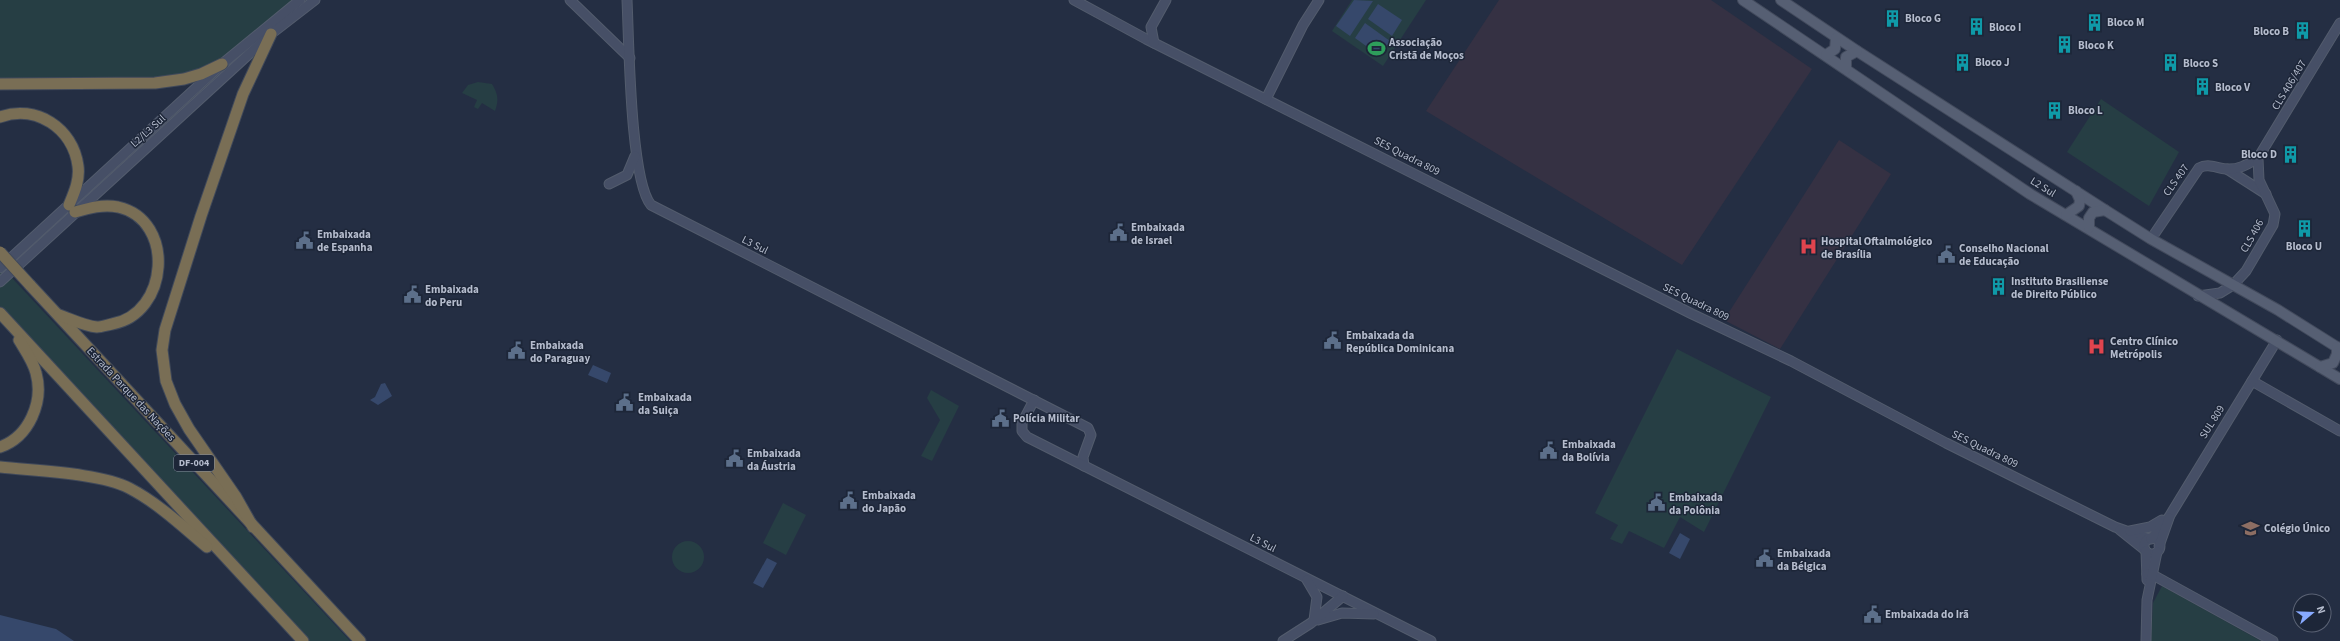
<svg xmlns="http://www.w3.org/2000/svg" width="2340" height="641" viewBox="0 0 2340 641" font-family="'Source Sans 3',sans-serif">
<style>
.medical{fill:#353143}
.green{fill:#263e44}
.water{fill:#36486b}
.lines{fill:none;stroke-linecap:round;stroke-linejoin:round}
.secondary-casing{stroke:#535c6d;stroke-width:11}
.primary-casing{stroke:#424a5c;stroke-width:12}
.highway-casing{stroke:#40495a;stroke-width:13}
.secondary{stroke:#464f66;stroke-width:9}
.primary{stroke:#565f73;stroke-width:10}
.highway{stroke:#796e55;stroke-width:11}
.highway-bridge-casing{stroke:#40495a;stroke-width:13;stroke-linecap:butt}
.highway-bridge{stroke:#796e55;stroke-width:11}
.labels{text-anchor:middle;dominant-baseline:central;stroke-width:3;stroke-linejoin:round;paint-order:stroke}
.shield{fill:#1d2638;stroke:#878fa0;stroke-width:1}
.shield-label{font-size:10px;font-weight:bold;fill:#b5bccd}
.poi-label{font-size:11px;font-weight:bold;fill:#b5bccd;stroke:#1d2638;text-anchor:start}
.street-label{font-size:11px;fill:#b5bccd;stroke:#1d2638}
</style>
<rect width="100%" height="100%" fill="#242e43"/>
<g class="medical">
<polygon points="1499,0 1711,0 1812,69 1682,265 1426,111"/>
<polygon points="1839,140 1891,174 1780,349 1724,320"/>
</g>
<g class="green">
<polygon points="0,0 302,0 222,64 184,79 0,84"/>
<polygon points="1352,0 1426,0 1383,66 1332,31"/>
<path d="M478,82L492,84C498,94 499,100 495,111L482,103L478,109L474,107L477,100L462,93L468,85Z"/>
<polygon points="2101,99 2179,152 2149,206 2067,152"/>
<polygon points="0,265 350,641 309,641 0,306"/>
<polygon points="1677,349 1771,397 1704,532 1680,517 1664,548 1629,531 1622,544 1610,539 1618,525 1595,513"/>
<polygon points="931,390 959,406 932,461 921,456 940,420 927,398"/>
<polygon points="783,503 806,515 786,555 763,543"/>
<circle cx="688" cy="557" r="16"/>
<polygon points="2162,586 2261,641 2151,641 2153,603"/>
</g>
<g class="water">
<polygon points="1354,0 1373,1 1350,36 1336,26"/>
<polygon points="1378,4 1402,20 1392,36 1368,19"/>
<polygon points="1365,23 1390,41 1380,56 1355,38"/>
<polygon points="593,365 611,373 607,383 588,375"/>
<polygon points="385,383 392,396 378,405 370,400 375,397 381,384"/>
<polygon points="1680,533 1690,539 1680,559 1669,553"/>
<polygon points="767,558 777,563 763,588 753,583"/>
<polygon points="0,615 56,629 74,641 0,641"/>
</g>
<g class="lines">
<defs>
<g id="secondary">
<polyline points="570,0 630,58"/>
<path d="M627,0C629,40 630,180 651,205L1088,428L1091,435L1083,457L1084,466"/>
<polyline points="1074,0 1146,39 1692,314 1791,361 1946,443 2115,527 2149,539"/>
<polyline points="1154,43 1151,27 1166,0"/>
<polyline points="1266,99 1303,25 1319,0"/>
<polyline points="2227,169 2266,194"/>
<polyline points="609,184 627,175 635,156"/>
<path d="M2151,239L2199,168C2208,163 2216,168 2226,169C2239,170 2248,164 2258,158"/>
<polyline points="0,268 222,64 300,0"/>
<polyline points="0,282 271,34 315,0"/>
<polyline points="2198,296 2220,293 2233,285 2246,271 2273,225 2275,214 2259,180 2258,158 2340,23"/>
<polyline points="2252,381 2340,431"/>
<polyline points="1034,400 1022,423 1022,431 1027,437 1431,641"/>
<polyline points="2120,530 2145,550"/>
<polyline points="2130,531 2150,527 2162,520"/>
<circle cx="2152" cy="546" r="8"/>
<polyline points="2151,539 2169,517 2277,340"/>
<polyline points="2159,546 2169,518"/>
<polyline points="2146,551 2147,580"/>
<polyline points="2147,574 2153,575 2273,641"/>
<polyline points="1307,580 1317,597 1314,620"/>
<polyline points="1318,620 1342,613 1374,614"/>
<polyline points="1283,641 1311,623 1343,596"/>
<polyline points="2146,641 2147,600 2157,552"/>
</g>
<g id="primary">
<polyline points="1743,0 2030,194 2340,379"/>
<polyline points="1781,0 1857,51 2105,210 2151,239 2278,310 2340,349"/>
<polyline points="1826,55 1835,49 1836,38"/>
<polyline points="1846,69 1846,57 1857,51"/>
<polyline points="2066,215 2079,206 2080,200 2076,191"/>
<polyline points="2089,228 2089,218 2093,212 2105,210"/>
<polyline points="2320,367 2333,363 2337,354 2337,347"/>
</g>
<g id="highway">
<polyline points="0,84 155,83 184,79 201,74 222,64"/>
<path d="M0,117C36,104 73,128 78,166C80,180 74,193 69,205"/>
<polyline points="30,285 360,641"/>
<polyline points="0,313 303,641"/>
<path d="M59,315C71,319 84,326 97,327C101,327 107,325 112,324C169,314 176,220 118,207C103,204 89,208 75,212"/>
<path d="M0,447C29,437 44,402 36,373C33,361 25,350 19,340"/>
<path d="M0,467C34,471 101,473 129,488C158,503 182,526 207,547"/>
<polyline points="253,527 236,497 189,429 175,404 166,381 162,350 165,330 201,216 243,94 271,34"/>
</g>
</defs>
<use href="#secondary" class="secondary-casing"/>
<use href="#primary" class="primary-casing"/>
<use href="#highway" class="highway-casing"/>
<use href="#secondary" class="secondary"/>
<use href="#primary" class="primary"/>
<use href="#highway" class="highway"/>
<defs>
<polyline id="highway-bridge" points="0,252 30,285"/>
</defs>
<use href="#highway-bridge" class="highway-bridge-casing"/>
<use href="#highway-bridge" class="highway-bridge"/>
</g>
<defs>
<symbol id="building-bare" viewBox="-9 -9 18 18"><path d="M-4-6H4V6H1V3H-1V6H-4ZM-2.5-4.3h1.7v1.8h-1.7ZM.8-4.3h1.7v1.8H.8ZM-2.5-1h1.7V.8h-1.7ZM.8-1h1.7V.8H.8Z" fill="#0f9aa8" stroke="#1d2638" stroke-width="2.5" paint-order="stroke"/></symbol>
<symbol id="stadium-bare" viewBox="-9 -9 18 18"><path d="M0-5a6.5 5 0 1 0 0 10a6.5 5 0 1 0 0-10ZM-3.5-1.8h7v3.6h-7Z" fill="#2e9e5b" stroke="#1d2638" stroke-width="2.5" paint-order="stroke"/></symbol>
<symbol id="civic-bare" viewBox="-9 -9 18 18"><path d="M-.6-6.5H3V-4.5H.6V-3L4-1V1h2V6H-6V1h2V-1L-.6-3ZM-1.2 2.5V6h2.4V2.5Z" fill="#5c6f8a" stroke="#1d2638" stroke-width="2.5" paint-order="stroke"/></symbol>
<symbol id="hospital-bare" viewBox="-9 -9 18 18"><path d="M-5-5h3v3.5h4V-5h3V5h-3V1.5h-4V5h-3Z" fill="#e0444e" stroke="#1d2638" stroke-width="2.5" paint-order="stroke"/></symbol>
<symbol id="school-bare" viewBox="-9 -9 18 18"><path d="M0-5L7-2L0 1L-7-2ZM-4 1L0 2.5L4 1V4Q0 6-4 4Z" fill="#8d6e63" stroke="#1d2638" stroke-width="2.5" paint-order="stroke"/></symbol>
</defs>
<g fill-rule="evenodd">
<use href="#building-bare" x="1880" y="6" width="25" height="25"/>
<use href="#building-bare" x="2082" y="10" width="25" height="25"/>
<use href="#building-bare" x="1964" y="14" width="25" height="25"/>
<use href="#building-bare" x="2290" y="18" width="25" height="25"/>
<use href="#building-bare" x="2052" y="32" width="25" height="25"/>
<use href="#stadium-bare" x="1364" y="36" width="25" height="25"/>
<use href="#building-bare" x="1950" y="50" width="25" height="25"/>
<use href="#building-bare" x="2158" y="50" width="25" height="25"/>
<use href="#building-bare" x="2190" y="74" width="25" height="25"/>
<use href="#building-bare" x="2042" y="98" width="25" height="25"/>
<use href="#building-bare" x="2278" y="142" width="25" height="25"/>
<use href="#building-bare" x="2292" y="216" width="25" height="25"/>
<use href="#civic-bare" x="1106" y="220" width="25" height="25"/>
<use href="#civic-bare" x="292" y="228" width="25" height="25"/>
<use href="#hospital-bare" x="1796" y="234" width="25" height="25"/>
<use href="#civic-bare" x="1934" y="242" width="25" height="25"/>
<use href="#building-bare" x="1986" y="274" width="25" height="25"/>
<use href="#civic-bare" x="400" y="282" width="25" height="25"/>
<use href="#civic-bare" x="1320" y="328" width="25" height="25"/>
<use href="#hospital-bare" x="2084" y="334" width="25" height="25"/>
<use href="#civic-bare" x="504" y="338" width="25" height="25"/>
<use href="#civic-bare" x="612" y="390" width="25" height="25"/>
<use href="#civic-bare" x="988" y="406" width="25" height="25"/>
<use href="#civic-bare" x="1536" y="438" width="25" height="25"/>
<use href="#civic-bare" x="722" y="446" width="25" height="25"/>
<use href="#civic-bare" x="836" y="488" width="25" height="25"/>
<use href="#civic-bare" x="1644" y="490" width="25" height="25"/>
<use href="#school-bare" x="2238" y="516" width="25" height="25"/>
<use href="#civic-bare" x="1752" y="546" width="25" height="25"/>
<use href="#civic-bare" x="1860" y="602" width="25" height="25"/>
</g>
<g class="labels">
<rect class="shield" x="174" y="455" width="40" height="16" rx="3"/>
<g class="shield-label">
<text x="194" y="463">DF-004</text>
</g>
<g class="poi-label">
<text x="1905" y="18">Bloco G</text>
<text x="2107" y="22">Bloco M</text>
<text x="1989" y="27">Bloco I</text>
<text x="2289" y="31" text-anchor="end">Bloco B</text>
<text x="1389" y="42">Associação<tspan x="1389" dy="13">Cristã de Moços</tspan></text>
<text x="2078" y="45">Bloco K</text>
<text x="1975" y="62">Bloco J</text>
<text x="2183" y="63">Bloco S</text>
<text x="2215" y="87">Bloco V</text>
<text x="2068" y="110">Bloco L</text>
<text x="2277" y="154" text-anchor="end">Bloco D</text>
<text x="1131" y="227">Embaixada<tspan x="1131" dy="13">de Israel</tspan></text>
<text x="317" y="234">Embaixada<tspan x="317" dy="13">de Espanha</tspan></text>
<text x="1821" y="241">Hospital Oftalmológico<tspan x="1821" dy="13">de Brasília</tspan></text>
<text x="2304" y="246" text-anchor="middle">Bloco U</text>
<text x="1959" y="248">Conselho Nacional<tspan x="1959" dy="13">de Educação</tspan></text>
<text x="2011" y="281">Instituto Brasiliense<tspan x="2011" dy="13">de Direito Público</tspan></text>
<text x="425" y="289">Embaixada<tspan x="425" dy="13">do Peru</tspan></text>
<text x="1346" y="335">Embaixada da<tspan x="1346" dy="13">República Dominicana</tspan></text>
<text x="2110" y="341">Centro Clínico<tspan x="2110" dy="13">Metrópolis</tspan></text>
<text x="530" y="345">Embaixada<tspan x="530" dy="13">do Paraguay</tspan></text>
<text x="638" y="397">Embaixada<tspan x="638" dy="13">da Suiça</tspan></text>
<text x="1013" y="418">Polícia Militar</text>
<text x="1562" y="444">Embaixada<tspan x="1562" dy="13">da Bolívia</tspan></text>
<text x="747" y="453">Embaixada<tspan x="747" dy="13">da Áustria</tspan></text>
<text x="862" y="495">Embaixada<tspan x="862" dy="13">do Japão</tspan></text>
<text x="1669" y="497">Embaixada<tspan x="1669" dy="13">da Polônia</tspan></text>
<text x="2264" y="528">Colégio Único</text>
<text x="1777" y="553">Embaixada<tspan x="1777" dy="13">da Bélgica</tspan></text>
<text x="1885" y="614">Embaixada do Irã</text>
</g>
<g class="street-label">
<text transform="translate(2289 85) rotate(-59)">CLS 406/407</text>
<text transform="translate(148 131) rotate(-42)">L2/L3 Sul</text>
<text transform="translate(1407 156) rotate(27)">SES Quadra 809</text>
<text transform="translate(2176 180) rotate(-55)">CLS 407</text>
<text transform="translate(2043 187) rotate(32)">L2 Sul</text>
<text transform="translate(2252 236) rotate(-61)">CLS 406</text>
<text transform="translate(755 245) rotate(27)">L3 Sul</text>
<text transform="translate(1696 302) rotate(26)">SES Quadra 809</text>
<text transform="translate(131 394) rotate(47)">Estrada Parque das Nações</text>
<text transform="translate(2212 422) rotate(-58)">SUL 809</text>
<text transform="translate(1985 449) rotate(26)">SES Quadra 809</text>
<text transform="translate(1263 543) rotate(27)">L3 Sul</text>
</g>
</g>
<g transform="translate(2312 613) rotate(71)"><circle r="19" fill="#1d2638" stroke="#5a6274"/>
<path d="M0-3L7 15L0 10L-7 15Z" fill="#88aaff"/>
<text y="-6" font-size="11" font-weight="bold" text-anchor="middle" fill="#b5bccd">N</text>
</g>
</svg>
